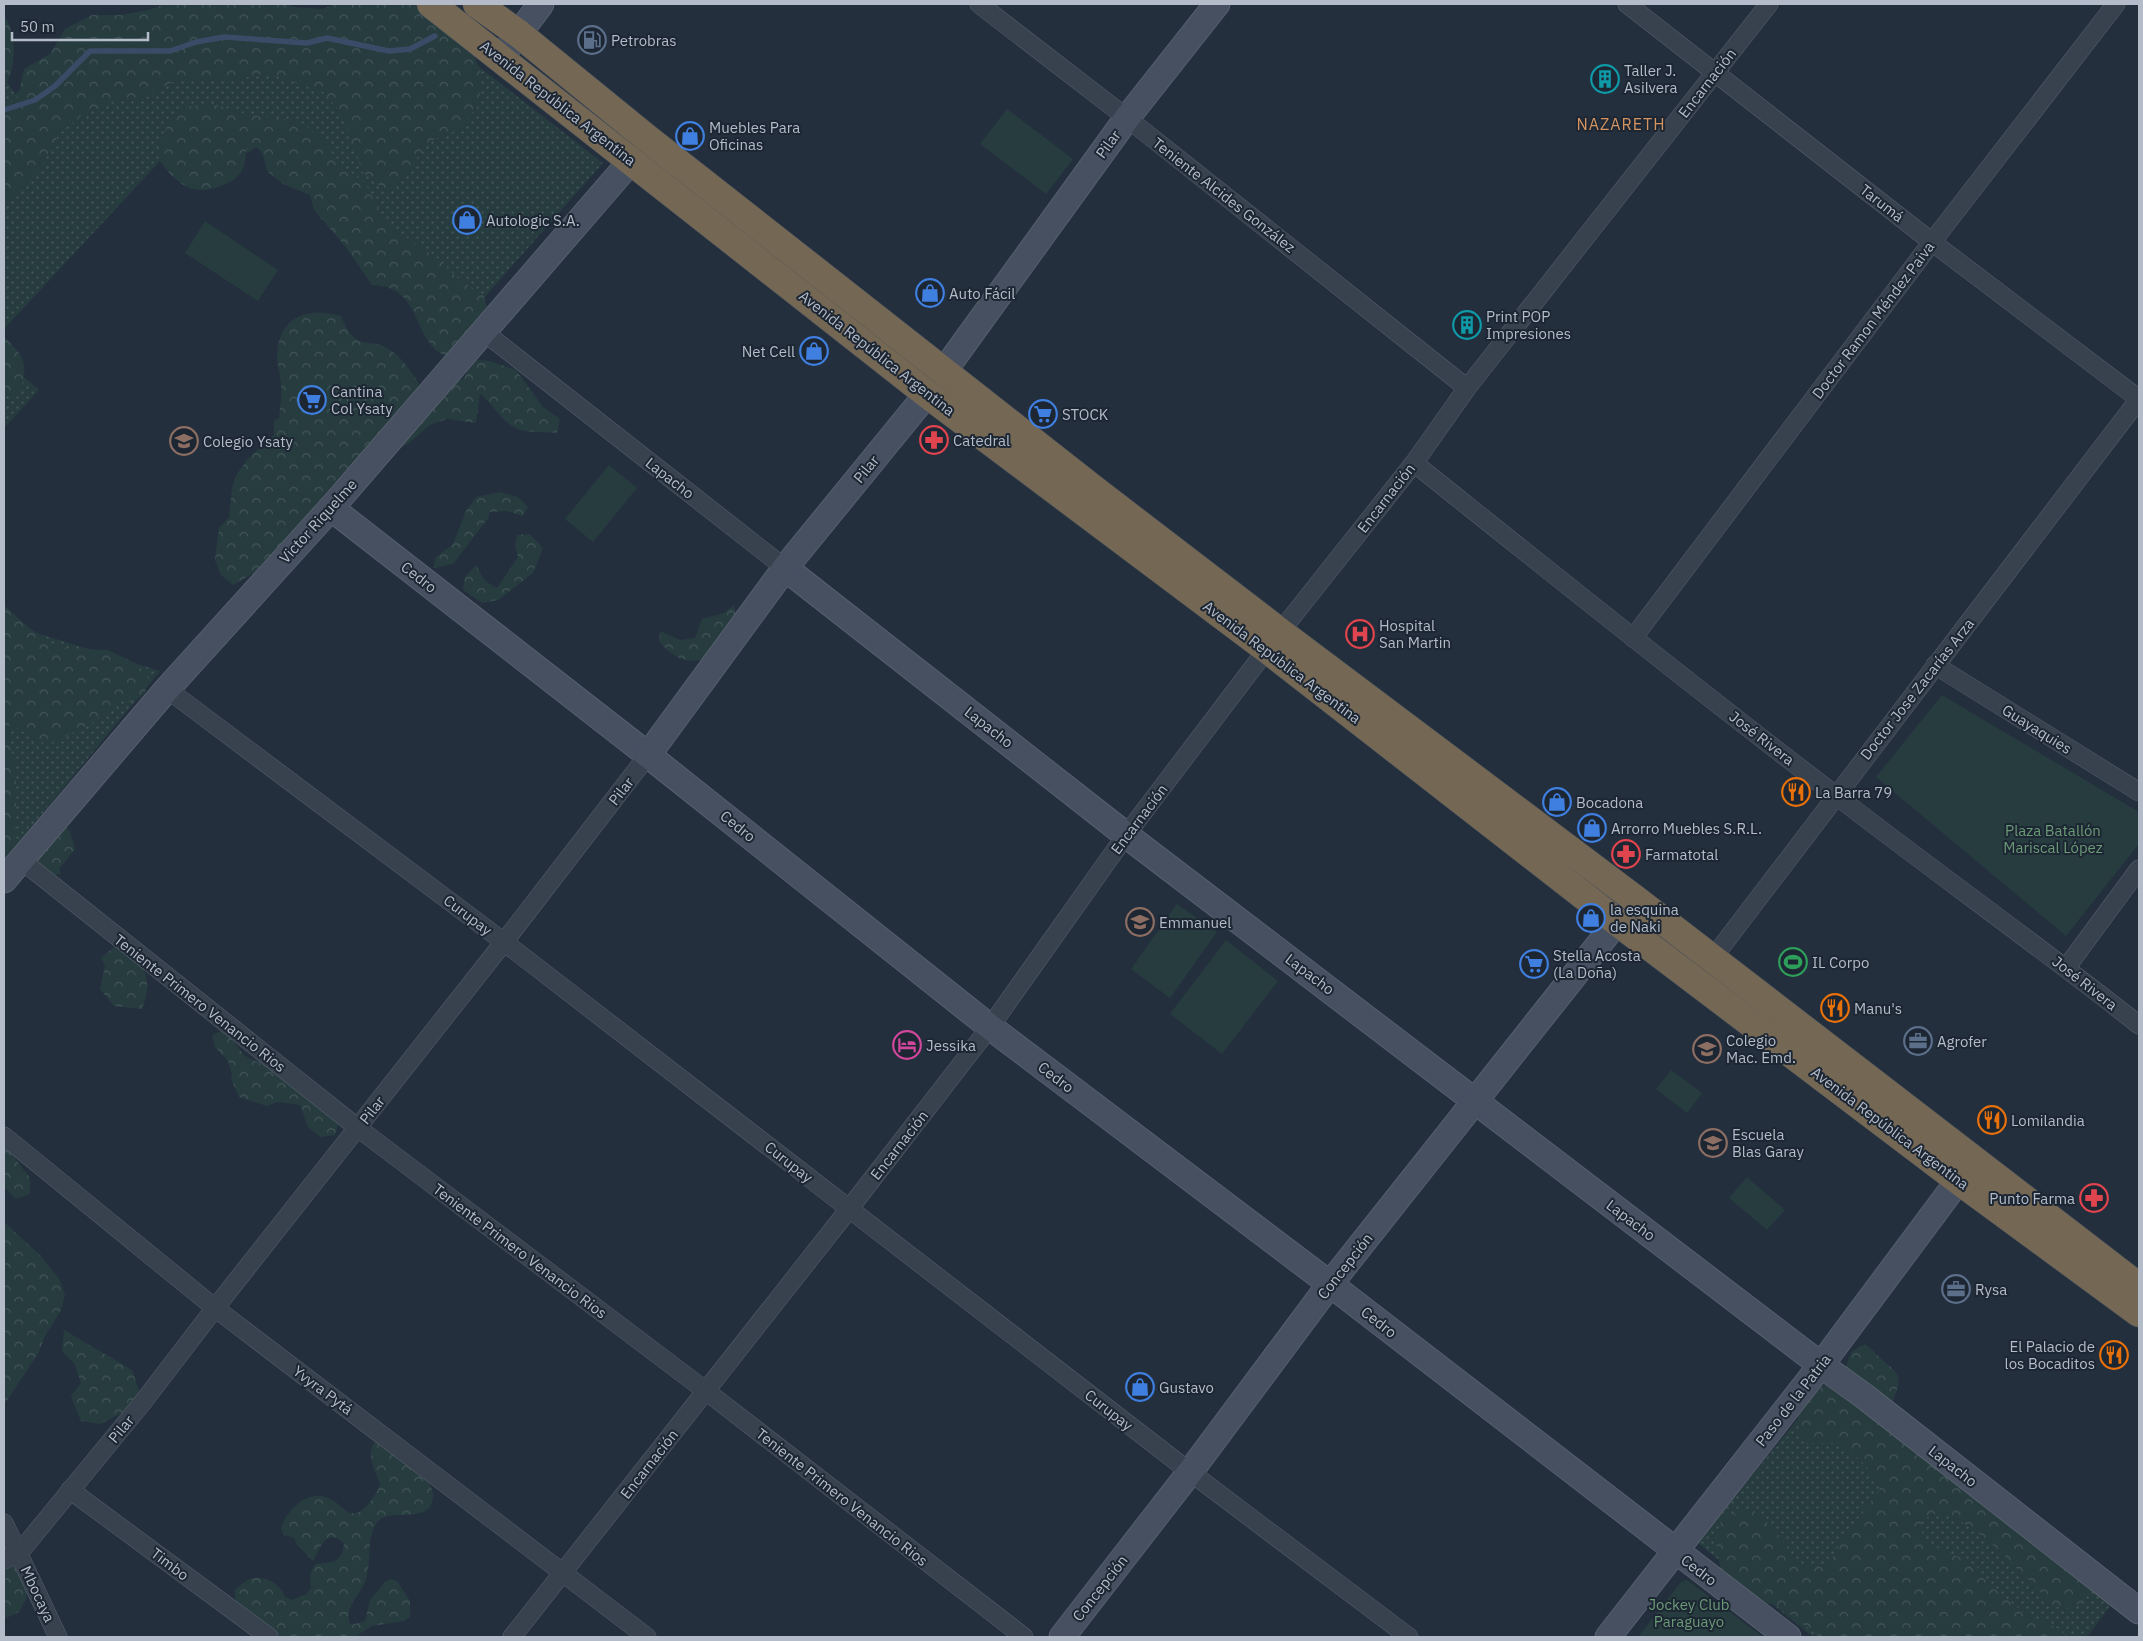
<svg xmlns="http://www.w3.org/2000/svg" width="2143" height="1641" viewBox="0 0 2143 1641" font-family="'IBM Plex Sans',sans-serif">
<style>
.grass{fill:url(#grass-dots)}
.forest{fill:url(#forest-crowns)}
.park{fill:#263c3f}
.lines{fill:none;stroke-linecap:round;stroke-linejoin:round}
.stream{stroke:#394c67;stroke-width:5.5}
.street-casing{stroke:#565f6c;stroke-width:19}
.secondary-casing{stroke:#565f6c;stroke-width:27}
.highway-casing{stroke:#434c59;stroke-width:29}
.street{stroke:#38414e;stroke-width:18}
.secondary{stroke:#465061;stroke-width:25}
.highway{stroke:#746855;stroke-width:28}
.labels{text-anchor:middle;dominant-baseline:central;stroke-width:4;stroke-linejoin:round;paint-order:stroke}
.poi-label{font-size:15px;fill:#b4bcc9;stroke:#1d2633;text-anchor:start}
.street-label{font-size:15px;fill:#b4bcc9;stroke:#1d2633}
.park-label{font-size:15px;fill:#6b9a76;stroke:#1d2633}
.neighbourhood-label{font-size:16px;letter-spacing:1px;fill:#d59563;stroke:#1d2633}
</style>
<defs>
<pattern id="grass-dots" width="8" height="8" patternUnits="userSpaceOnUse" patternTransform="scale(1.25)"><rect width="8" height="8" fill="#263c3f"/><path d="M2 2h.1M6 6h.1" fill="none" stroke="#435659" stroke-width="1.8" stroke-linecap="round"/></pattern>
<pattern id="forest-crowns" width="20" height="18" patternUnits="userSpaceOnUse" patternTransform="scale(1.25)"><rect width="20" height="18" fill="#263c3f"/><path d="M2 6a3 3 0 1 1 6 0M12 15a3 3 0 1 1 6 0" fill="none" stroke="#435659"/></pattern>
</defs>
<rect width="100%" height="100%" fill="#242f3e"/>
<g class="grass">
<polygon points="398,4 603,163 481,301 264,142 191,189 160,161 4,329 4,77 15,94 84,39"/>
<polygon points="4,360 39,390 4,428"/>
<polygon points="4,623 160,671 4,860"/>
<polygon points="1825,1385 2116,1598 2087,1637 1813,1637 1698,1543"/>
</g>
<g class="forest">
<polygon points="164,4 286,4 293,7 322,9 336,4 421,4 471,47 482,76 479,105 458,130 428,142 410,168 386,190 363,173 343,116 325,93 267,73 238,79 209,80 200,78 170,83 145,98 114,101 85,113 59,134 44,162 4,206 4,109 18,97 24,69 50,54 65,29 92,15 121,15 152,9"/>
<path d="M4,15C17,34 17,68 4,88Z"/>
<path d="M201,105H216L246,114L290,120L304,124L327,144L336,161L366,184L385,223L436,257L459,279L484,296L486,305L494,317L472,360L490,361L516,370L543,407L560,419L557,433C546,432 528,433 518,429C502,423 493,404 480,394L476,423L447,419L430,425L409,443L396,451L378,439L343,473L322,497L307,524L261,569L233,585L221,575L215,560L219,528L229,517L232,488L237,474L247,460L274,435V420L279,418C280,407 282,397 281,386C281,376 277,366 277,355C279,317 307,306 341,316C344,324 350,337 359,341C367,344 377,342 385,347C399,354 411,370 419,384L413,398L441,382L464,379L471,360C404,363 433,286 372,285L345,246L314,210L310,195L283,184L267,171L263,155L258,148H247C245,154 246,162 243,168C239,177 232,182 223,185C194,198 176,184 160,161C160,141 165,119 185,108C189,106 196,106 201,105Z"/>
<path d="M4,337C24,355 29,365 20,392L4,397Z"/>
<polygon points="499,492 518,497 528,507 523,516 507,511 489,512 489,517 453,564 434,568 435,558 453,544 466,511 476,497"/>
<polygon points="530,534 543,548 533,573 498,600 482,603 463,590 465,577 476,565 485,581 497,588 518,557 515,546 517,535"/>
<polygon points="4,605 28,627 56,646 70,649 108,650 139,665 148,678 145,693 134,702 119,700 91,724 49,744 33,740 21,730 9,725 9,741 16,771 16,804 14,853 4,871"/>
<path d="M734,605L737,623L717,638L707,658C686,665 672,657 659,641L660,631L680,640L695,638L702,619L724,613Z"/>
<polygon points="64,823 70,832 75,849 59,869 61,874 43,876 30,866"/>
<path d="M120,942C143,966 155,975 142,1009L114,1006L100,989L105,966L101,958Z"/>
<polygon points="224,1030 245,1056 279,1072 340,1118 335,1135 320,1137 308,1127 300,1105 277,1102 267,1106 239,1097 231,1079 232,1074 228,1061 215,1047 212,1035"/>
<polygon points="4,1148 11,1153 30,1178 30,1194 16,1199 4,1187"/>
<polygon points="4,1222 40,1255 60,1280 65,1295 61,1310 44,1338 39,1352 4,1405"/>
<polygon points="64,1330 132,1370 143,1402 100,1424 81,1421 71,1396 81,1383 74,1363 62,1351"/>
<path d="M1862,1345C1871,1346 1872,1350 1878,1356C1893,1370 1905,1373 1895,1395C1893,1400 1893,1402 1889,1406L1847,1374C1846,1360 1849,1351 1862,1345Z"/>
<path d="M1825,1385L1840,1389L1890,1425L1923,1458L1937,1466L2089,1585L2086,1600C2074,1607 2064,1612 2051,1604C2031,1582 1965,1508 1934,1514C1930,1515 1925,1520 1921,1522L1923,1540L1949,1554L1963,1558L1976,1566L1995,1589L2018,1608L2030,1616L2059,1629L2068,1637H1820L1788,1613L1775,1605L1760,1602L1724,1579C1717,1555 1712,1540 1723,1517L1752,1509L1775,1530L1792,1555L1803,1566L1817,1567L1830,1562L1837,1549L1880,1489C1873,1471 1858,1454 1839,1446C1830,1442 1817,1443 1807,1444C1804,1439 1800,1434 1799,1430C1793,1411 1810,1393 1825,1385Z"/>
<path d="M378,1437C392,1449 432,1476 433,1494C434,1529 388,1504 376,1524C365,1543 373,1565 364,1584C357,1598 343,1610 351,1625L365,1621L370,1600L384,1583L390,1579L397,1581L410,1601V1617L404,1621L372,1626L359,1634V1637H264L235,1605V1590C239,1587 243,1582 248,1580C262,1573 281,1583 285,1597L292,1600L306,1594L311,1588L310,1574L315,1564C332,1562 342,1564 344,1543C325,1527 321,1548 313,1561L297,1545L294,1538L284,1535L281,1528C287,1509 310,1486 332,1500C339,1503 343,1511 351,1513C363,1516 376,1495 380,1485C374,1467 364,1453 378,1437Z"/>
<polygon points="4,1559 20,1570 28,1584 26,1599 19,1612 4,1619"/>
</g>
<g class="park">
<polygon points="1007,109 1073,159 1046,194 980,144"/>
<polygon points="205,221 278,270 258,301 185,253"/>
<polygon points="609,465 637,488 593,542 565,519"/>
<polygon points="1942,695 2139,812 2139,844 2066,936 1876,777"/>
<polygon points="1177,904 1217,932 1170,998 1131,969"/>
<polygon points="1226,940 1278,981 1222,1054 1170,1014"/>
<polygon points="1671,1070 1702,1093 1687,1113 1656,1089"/>
<polygon points="1747,1177 1785,1210 1767,1230 1729,1198"/>
<polygon points="1687,1580 1763,1637 1638,1637 1681,1582"/>
</g>
<g class="lines">
<polyline class="stream" points="4,110 35,100 55,86 90,51 170,51 196,42 224,37 307,43 327,38 389,51 410,49 435,36"/>
<defs>
<g id="street">
<polyline points="979,4 1127,118 1467,388"/>
<polyline points="1627,4 1932,242 2139,399"/>
<polyline points="484,332 785,568"/>
<path d="M1414,463C1553,574 1692,686 1834,794C1935,872 2039,946 2139,1025"/>
<polyline points="1633,638 1932,242 2116,4"/>
<polyline points="1935,665 2139,792"/>
<polyline points="167,689 504,942 1190,1472 1409,1637"/>
<polyline points="21,860 358,1128 706,1391 1024,1637"/>
<polyline points="1706,967 2139,399"/>
<polyline points="2066,968 2139,869"/>
<polyline points="4,1136 215,1308 647,1637"/>
<polyline points="70,1490 269,1637"/>
<polyline points="4,1523 58,1637"/>
<polyline points="4,1560 19,1553 143,1402 215,1308 504,942 648,755"/>
<polyline points="512,1637 849,1209 990,1027 1126,835 1280,632 1414,463 1467,388 1769,4"/>
</g>
<g id="secondary">
<polyline points="501,57 541,4"/>
<polyline points="944,371 1127,118 1217,4"/>
<polyline points="331,508 648,755 990,1027 1330,1284 1788,1637"/>
<polyline points="785,568 1126,835 1821,1365 1864,1396 2139,1611"/>
<polyline points="648,755 785,568 927,394"/>
<polyline points="4,880 167,689 331,508 631,161"/>
<polyline points="1062,1637 1190,1472 1330,1284 1635,899"/>
<polyline points="1608,1637 1821,1365 1970,1165"/>
</g>
<g id="highway">
<polyline points="431,4 927,394 1268,650 1616,921 1958,1180 2139,1313"/>
<polyline points="477,4 519,34 648,139 1096,491 1280,632 1635,899 2139,1287"/>
</g>
</defs>
<use href="#street" class="street-casing"/>
<use href="#secondary" class="secondary-casing"/>
<use href="#highway" class="highway-casing"/>
<use href="#street" class="street"/>
<use href="#secondary" class="secondary"/>
<use href="#highway" class="highway"/>
</g>
<defs>
<symbol id="fuel-ring" viewBox="-11 -11 22 22"><circle r="9.5" fill="#1d2633" stroke="#5c6f8a" stroke-width="1.5"/><path d="M-5.5-6h7V0h2V4h1.3V-2.5L3-4.5l.8-.8L6-3V5H2.5V1h-1V6h-7ZM-4.2-4.7v3.2H.2V-4.7Z" fill="#5c6f8a"/></symbol>
<symbol id="building-ring" viewBox="-11 -11 22 22"><circle r="9.5" fill="#1d2633" stroke="#0f9aa8" stroke-width="1.5"/><path d="M-4-6H4V6H1V3H-1V6H-4ZM-2.5-4.3h1.7v1.8h-1.7ZM.8-4.3h1.7v1.8H.8ZM-2.5-1h1.7V.8h-1.7ZM.8-1h1.7V.8H.8Z" fill="#0f9aa8"/></symbol>
<symbol id="shop-ring" viewBox="-11 -11 22 22"><circle r="9.5" fill="#1d2633" stroke="#3f7fe0" stroke-width="1.5"/><path d="M-5-2.5h2.3a2.7 3.5 0 0 1 5.4 0H5L5.5 6h-11ZM-1.5-2.5h3a1.5 2.3 0 0 0-3 0Z" fill="#3f7fe0"/></symbol>
<symbol id="supermarket-ring" viewBox="-11 -11 22 22"><circle r="9.5" fill="#1d2633" stroke="#3f7fe0" stroke-width="1.5"/><path d="M-6-5.5h2.5l.6 2H6L4.5 2H-2.5L-4.4-4H-6ZM-1.5 3.2a1.3 1.3 0 1 0 .1 0ZM3 3.2a1.3 1.3 0 1 0 .1 0Z" fill="#3f7fe0"/></symbol>
<symbol id="pharmacy-ring" viewBox="-11 -11 22 22"><circle r="9.5" fill="#1d2633" stroke="#e0444e" stroke-width="1.5"/><path d="M-2-6h4v4h4v4h-4v4h-4v-4h-4v-4h4Z" fill="#e0444e"/></symbol>
<symbol id="university-ring" viewBox="-11 -11 22 22"><circle r="9.5" fill="#1d2633" stroke="#8d6e63" stroke-width="1.5"/><path d="M0-5L7-2L0 1L-7-2ZM-4 1L0 2.5L4 1V4Q0 6-4 4Z" fill="#8d6e63"/></symbol>
<symbol id="hospital-ring" viewBox="-11 -11 22 22"><circle r="9.5" fill="#1d2633" stroke="#e0444e" stroke-width="1.5"/><path d="M-5-5h3v3.5h4V-5h3V5h-3V1.5h-4V5h-3Z" fill="#e0444e"/></symbol>
<symbol id="restaurant-ring" viewBox="-11 -11 22 22"><circle r="9.5" fill="#1d2633" stroke="#e8710a" stroke-width="1.5"/><path d="M-5-6h1v4h1v-4h1v4h1v-4h1v5L-1.5 .5V6h-2V.5L-5-1ZM5-6V6H3V1.5H1.5Q1.5-4 5-6Z" fill="#e8710a"/></symbol>
<symbol id="school-ring" viewBox="-11 -11 22 22"><circle r="9.5" fill="#1d2633" stroke="#8d6e63" stroke-width="1.5"/><path d="M0-5L7-2L0 1L-7-2ZM-4 1L0 2.5L4 1V4Q0 6-4 4Z" fill="#8d6e63"/></symbol>
<symbol id="stadium-ring" viewBox="-11 -11 22 22"><circle r="9.5" fill="#1d2633" stroke="#2e9e5b" stroke-width="1.5"/><path d="M0-5a6.5 5 0 1 0 0 10a6.5 5 0 1 0 0-10ZM-3.5-1.8h7v3.6h-7Z" fill="#2e9e5b"/></symbol>
<symbol id="office-ring" viewBox="-11 -11 22 22"><circle r="9.5" fill="#1d2633" stroke="#5c6f8a" stroke-width="1.5"/><path d="M-6-3h4V-5.5h4V-3h4V5H-6ZM-1-4.5V-3h2v-1.5ZM-6 0V1H6V0Z" fill="#5c6f8a"/></symbol>
<symbol id="hotel-ring" viewBox="-11 -11 22 22"><circle r="9.5" fill="#1d2633" stroke="#d1479c" stroke-width="1.5"/><path d="M-6-4.5h1.5V1H6V5H4.5V3h-9V5H-6ZM-4 0a1.8 1.8 0 1 1 3.6 0ZM.5 0V-2.5h3Q6-2.5 6 0Z" fill="#d1479c"/></symbol>
</defs>
<g fill-rule="evenodd">
<use href="#fuel-ring" x="576" y="24" width="32" height="32"/>
<use href="#building-ring" x="1589" y="63" width="32" height="32"/>
<use href="#shop-ring" x="674" y="120" width="32" height="32"/>
<use href="#shop-ring" x="451" y="204" width="32" height="32"/>
<use href="#shop-ring" x="914" y="277" width="32" height="32"/>
<use href="#building-ring" x="1451" y="309" width="32" height="32"/>
<use href="#shop-ring" x="798" y="335" width="32" height="32"/>
<use href="#supermarket-ring" x="296" y="384" width="32" height="32"/>
<use href="#supermarket-ring" x="1027" y="398" width="32" height="32"/>
<use href="#pharmacy-ring" x="918" y="424" width="32" height="32"/>
<use href="#university-ring" x="168" y="425" width="32" height="32"/>
<use href="#hospital-ring" x="1344" y="618" width="32" height="32"/>
<use href="#restaurant-ring" x="1780" y="776" width="32" height="32"/>
<use href="#shop-ring" x="1541" y="786" width="32" height="32"/>
<use href="#shop-ring" x="1576" y="812" width="32" height="32"/>
<use href="#pharmacy-ring" x="1610" y="838" width="32" height="32"/>
<use href="#shop-ring" x="1575" y="902" width="32" height="32"/>
<use href="#school-ring" x="1124" y="906" width="32" height="32"/>
<use href="#stadium-ring" x="1777" y="946" width="32" height="32"/>
<use href="#supermarket-ring" x="1518" y="948" width="32" height="32"/>
<use href="#restaurant-ring" x="1819" y="992" width="32" height="32"/>
<use href="#office-ring" x="1902" y="1025" width="32" height="32"/>
<use href="#hotel-ring" x="891" y="1029" width="32" height="32"/>
<use href="#school-ring" x="1691" y="1033" width="32" height="32"/>
<use href="#restaurant-ring" x="1976" y="1104" width="32" height="32"/>
<use href="#school-ring" x="1697" y="1127" width="32" height="32"/>
<use href="#pharmacy-ring" x="2078" y="1182" width="32" height="32"/>
<use href="#office-ring" x="1940" y="1273" width="32" height="32"/>
<use href="#restaurant-ring" x="2098" y="1339" width="32" height="32"/>
<use href="#shop-ring" x="1124" y="1371" width="32" height="32"/>
</g>
<g class="labels">
<g class="poi-label">
<text x="611" y="40">Petrobras</text>
<text x="1624" y="70">Taller J.<tspan x="1624" dy="17">Asilvera</tspan></text>
<text x="709" y="127">Muebles Para<tspan x="709" dy="17">Oficinas</tspan></text>
<text x="486" y="220">Autologic S.A.</text>
<text x="949" y="293">Auto Fácil</text>
<text x="1486" y="316">Print POP<tspan x="1486" dy="17">Impresiones</tspan></text>
<text x="795" y="351" text-anchor="end">Net Cell</text>
<text x="331" y="391">Cantina<tspan x="331" dy="17">Col Ysaty</tspan></text>
<text x="1062" y="414">STOCK</text>
<text x="953" y="440">Catedral</text>
<text x="203" y="441">Colegio Ysaty</text>
<text x="1379" y="625">Hospital<tspan x="1379" dy="17">San Martin</tspan></text>
<text x="1815" y="792">La Barra 79</text>
<text x="1576" y="802">Bocadona</text>
<text x="1611" y="828">Arrorro Muebles S.R.L.</text>
<text x="1645" y="854">Farmatotal</text>
<text x="1610" y="909">la esquina<tspan x="1610" dy="17">de Naki</tspan></text>
<text x="1159" y="922">Emmanuel</text>
<text x="1553" y="955">Stella Acosta<tspan x="1553" dy="17">(La Doña)</tspan></text>
<text x="1812" y="962">IL Corpo</text>
<text x="1854" y="1008">Manu's</text>
<text x="1726" y="1040">Colegio<tspan x="1726" dy="17">Mac. Emd.</tspan></text>
<text x="1937" y="1041">Agrofer</text>
<text x="926" y="1045">Jessika</text>
<text x="2011" y="1120">Lomilandia</text>
<text x="1732" y="1134">Escuela<tspan x="1732" dy="17">Blas Garay</tspan></text>
<text x="2075" y="1198" text-anchor="end">Punto Farma</text>
<text x="1975" y="1289">Rysa</text>
<text x="2095" y="1346" text-anchor="end">El Palacio de<tspan x="2095" dy="17">los Bocaditos</tspan></text>
<text x="1159" y="1387">Gustavo</text>
</g>
<g class="street-label">
<text transform="translate(1707 83) rotate(-52)">Encarnación</text>
<text transform="translate(558 103) rotate(38)">Avenida República Argentina</text>
<text transform="translate(1108 144) rotate(-54)">Pilar</text>
<text transform="translate(1224 195) rotate(38)">Teniente Alcides González</text>
<text transform="translate(1882 203) rotate(38)">Tarumá</text>
<text transform="translate(1873 320) rotate(-53)">Doctor Ramon Méndez Paiva</text>
<text transform="translate(877 353) rotate(38)">Avenida República Argentina</text>
<text transform="translate(866 469) rotate(-51)">Pilar</text>
<text transform="translate(670 478) rotate(38)">Lapacho</text>
<text transform="translate(1386 498) rotate(-52)">Encarnación</text>
<text transform="translate(318 521) rotate(-48)">Victor Riquelme</text>
<text transform="translate(419 577) rotate(38)">Cedro</text>
<text transform="translate(1282 662) rotate(37)">Avenida República Argentina</text>
<text transform="translate(1917 689) rotate(-52)">Doctor Jose Zacarías Arza</text>
<text transform="translate(989 727) rotate(38)">Lapacho</text>
<text transform="translate(2037 729) rotate(32)">Guayaquies</text>
<text transform="translate(1762 738) rotate(38)">José Rivera</text>
<text transform="translate(621 791) rotate(-52)">Pilar</text>
<text transform="translate(1139 819) rotate(-53)">Encarnación</text>
<text transform="translate(738 826) rotate(39)">Cedro</text>
<text transform="translate(468 915) rotate(37)">Curupay</text>
<text transform="translate(1310 974) rotate(37)">Lapacho</text>
<text transform="translate(2085 983) rotate(38)">José Rivera</text>
<text transform="translate(200 1003) rotate(38)">Teniente Primero Venancio Rios</text>
<text transform="translate(1056 1077) rotate(37)">Cedro</text>
<text transform="translate(372 1110) rotate(-52)">Pilar</text>
<text transform="translate(1890 1128) rotate(37)">Avenida República Argentina</text>
<text transform="translate(899 1145) rotate(-52)">Encarnación</text>
<text transform="translate(789 1162) rotate(38)">Curupay</text>
<text transform="translate(1631 1220) rotate(37)">Lapacho</text>
<text transform="translate(520 1251) rotate(37)">Teniente Primero Venancio Rios</text>
<text transform="translate(1345 1266) rotate(-52)">Concepción</text>
<text transform="translate(1379 1322) rotate(38)">Cedro</text>
<text transform="translate(323 1390) rotate(37)">Yvyra Pytá</text>
<text transform="translate(1793 1400) rotate(-52)">Paso de la Patria</text>
<text transform="translate(1109 1410) rotate(38)">Curupay</text>
<text transform="translate(121 1429) rotate(-50)">Pilar</text>
<text transform="translate(649 1464) rotate(-52)">Encarnación</text>
<text transform="translate(1953 1466) rotate(38)">Lapacho</text>
<text transform="translate(842 1497) rotate(38)">Teniente Primero Venancio Rios</text>
<text transform="translate(170 1564) rotate(37)">Timbo</text>
<text transform="translate(1699 1570) rotate(37)">Cedro</text>
<text transform="translate(1100 1588) rotate(-52)">Concepción</text>
<text transform="translate(38 1594) rotate(65)">Mbocaya</text>
</g>
<g class="park-label">
<text x="2053" y="830">Plaza Batallón<tspan x="2053" dy="17">Mariscal López</tspan></text>
<text x="1689" y="1604">Jockey Club<tspan x="1689" dy="17">Paraguayo</tspan></text>
</g>
<g class="neighbourhood-label">
<text x="1621" y="124">NAZARETH</text>
</g>
</g>
<rect width="2143" height="1641" fill="none" stroke="#b4bcc9" stroke-width="10"/>
<path d="M12 32v8h136v-8" fill="none" stroke="#b4bcc9" stroke-width="2.5"/>
<text x="20" y="32" font-size="15" fill="#b4bcc9" stroke="#1d2633" stroke-width="4" paint-order="stroke">50 m</text>
</svg>
